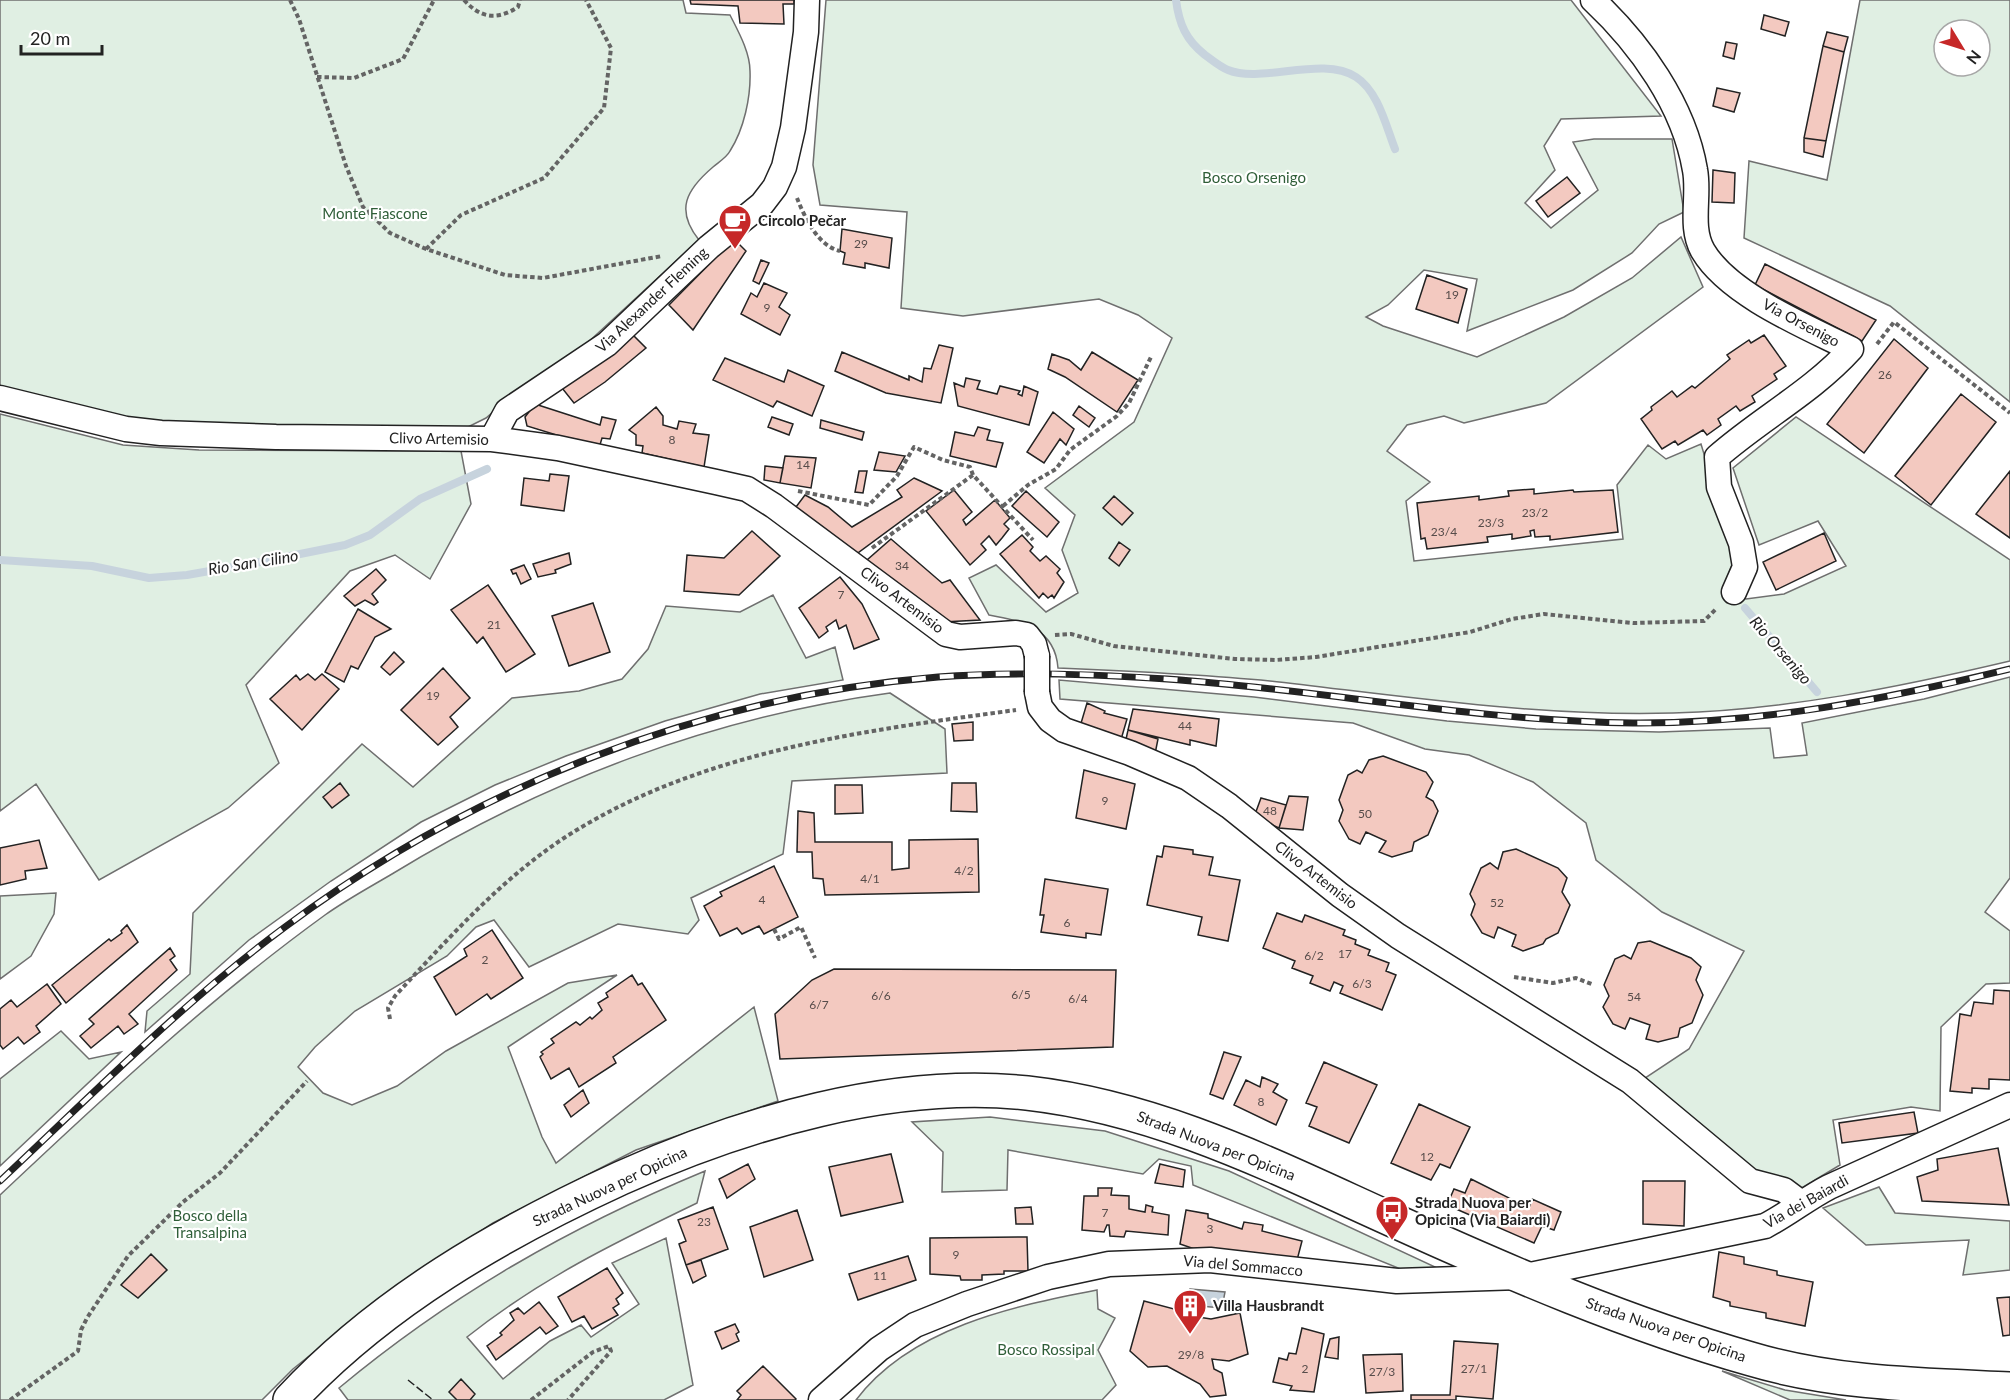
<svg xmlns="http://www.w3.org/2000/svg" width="2010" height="1400" font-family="Lato,sans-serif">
<rect width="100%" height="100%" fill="#fff"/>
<path fill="#e0efe3" stroke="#6f6f6f" stroke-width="1.5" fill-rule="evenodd" d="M0,0H683L686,13L730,15C738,31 750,52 750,71C751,97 744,129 730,151C727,157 719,162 713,167C686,190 675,210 699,240L584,346L509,398L486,418L466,428L201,425L118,419L0,386Z
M826,0H1571L1661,116L1561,119L1544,146L1555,170L1525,203L1551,228L1598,190L1573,142L1594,139H1672L1684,212L1659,224L1632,253L1573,290L1467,331L1477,279L1424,270L1388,305L1366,317L1383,326L1477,357L1564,317L1632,278L1681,237L1703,287L1546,403L1464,423L1444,416L1407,425L1387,451L1430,482L1406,501L1414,561L1623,539L1617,485L1648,445L1666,459L1701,444L1735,557L1723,589L1746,599L1784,594L1846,566L1818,521L1759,545L1733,468L1796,417L2010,560V661C1900,687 1786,710 1673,713C1538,717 1403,696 1270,681C1199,674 1129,671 1058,668C1055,628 1022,621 989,615L969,578L996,565L1046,612L1078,593L1062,550L1075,515L1045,488L1134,422L1172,338L1138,315L1099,299L963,316L901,308L907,212L820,205L813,165Z
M1860,0H2010V402L1890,306L1744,238L1749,161L1827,180ZM1944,30H1980V66H1944Z
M0,414L123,445L199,450L461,451L471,504L430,579L395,555L350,571L246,685L279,763L228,808L99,880L36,784L0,811Z
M773,595L806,658L835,647L843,680L760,694L665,721L566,756L495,785L421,822L331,881L249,940L145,1032L147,1011L190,974L193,913L362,744L413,787L512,698L579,691L622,679L648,649L666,606L740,612Z
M2010,677V878L1985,912L2010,931V983L1986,984L1941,1027L1940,1111L1911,1107L1833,1120L1840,1165L1800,1189L1752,1172L1645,1078L1689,1049L1744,951L1662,912L1596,860L1586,823L1533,782L1469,755L1425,749L1353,723L1060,699L1059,680L1254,697L1447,721L1536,729L1659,732L1770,728L1774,758L1807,755L1802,723L1924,699Z
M890,693L945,729L947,773L792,781L783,854L691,898L699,920L688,934L618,924L529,967L494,920L476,927L447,956L355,1011L315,1047L298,1067L323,1093L352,1105L397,1086L446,1051L568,983L617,975L508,1047L542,1137L556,1163L754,1007L778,1101L636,1150L493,1223L390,1291L293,1369L262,1400H0V1195C104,1097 209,999 325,915C346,900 370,887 392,874C544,781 713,717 890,693Z
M56,893L54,914L31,956L0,979V896Z
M61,1031L89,1059L121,1052L0,1166V1079Z
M990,1117L1105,1131L1229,1171L1450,1274H1413L1193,1185L1191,1166L1159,1159L1143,1174L1008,1150L1007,1190L942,1192L943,1152L912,1122Z
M705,1171L697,1203C614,1243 540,1279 467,1337L503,1379L550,1341L581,1325L591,1337L639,1304L612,1263L666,1238L693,1385L664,1400H348L339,1388C452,1294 570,1227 705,1171Z
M1879,1187L1895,1213L2010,1221V1270L1963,1275L1969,1240L1866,1245L1823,1208Z
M1097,1290L1098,1309L1115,1318L1098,1350L1116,1385L1102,1400H856C910,1328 1013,1306 1097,1290Z
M1722,1371L1785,1390L1846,1400H1790Z"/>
<path fill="#c7d3dd" stroke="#6f6f6f" stroke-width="1.5" d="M1190,1289L1225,1292L1222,1308L1189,1305Z"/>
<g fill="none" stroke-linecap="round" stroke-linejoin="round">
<path stroke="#c7d3dd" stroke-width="8" d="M1176,0C1179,24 1186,40 1205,55C1212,60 1220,67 1228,70C1262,84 1323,55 1356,77C1378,91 1386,126 1395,149
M0,560L92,566L149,578L187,575L260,562L345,545L370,535L420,499L487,469
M1745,608L1817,692"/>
</g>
<path fill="#f3c9c0" stroke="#222" stroke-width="1.5" d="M690,0H794V4H783L784,24L740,23L738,6L691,4Z
M1764,15L1789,22L1785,36L1761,29Z
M1827,32L1848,37L1844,52L1823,46Z
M1726,42L1737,44L1734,59L1723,56Z
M1823,46L1844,52L1826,141L1804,138Z
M1717,88L1740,93L1734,112L1713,106Z
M1804,138L1826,141L1823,157L1804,152Z
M1713,170L1735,173L1734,203L1712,202Z
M1567,177L1580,193L1548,217L1536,201Z
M842,229L892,238L889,268L865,263V268L843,264L845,253L840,251Z
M734,239L746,251L693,330L669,305Z
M761,260L769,263L759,284L753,281Z
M1765,264L1876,320L1862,341L1755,285Z
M1427,275L1467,289L1458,323L1416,309Z
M764,283L787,293L779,307L790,315L780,335L741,314L751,293L757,297Z
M632,334L646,348L605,382L574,403L562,388L594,367Z
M1764,335L1786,366L1774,374L1777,379L1752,396L1755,402L1740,411L1736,406L1718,419L1721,425L1707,435L1703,430L1678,445L1675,441L1662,449L1641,419L1652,410L1651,407L1672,391L1677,397L1692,386L1695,388L1730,359L1727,355L1749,340L1751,343Z
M1894,339L1928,368L1864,453L1827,424Z
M939,345L953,348L941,403L886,393L835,371L842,352L909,380V376L922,382L924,368L931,369Z
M1092,352L1138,380L1117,412L1065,377L1048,369L1052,354L1069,360L1081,370Z
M725,358L784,382L788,370L824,386L812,416L777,401L773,407L713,380Z
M966,378L980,381L977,389L997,394L1000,386L1020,391L1018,394L1022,396L1024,386L1038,392L1029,425L958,406L954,383L964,387Z
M1961,394L1996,422L1931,505L1895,476Z
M535,404L600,425L602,417L616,420L610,439L602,438L599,448L527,426L525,417Z
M1079,406L1095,418L1089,427L1073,415Z
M656,407L663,416V425L677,429L679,421L696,424L693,433L709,435L704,467L642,453L643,446L636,445V435L629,430Z
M1053,412L1074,429L1066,445L1060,439L1044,463L1027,452Z
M772,417L793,424L789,435L768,427Z
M821,420L864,432L862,440L820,428Z
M978,427L990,430L987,440L1003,443L996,467L950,456L955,432L974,436Z
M879,452L905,456L896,472L874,470Z
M785,456L816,458L811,488L780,483Z
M765,466L783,468L780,483L764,480Z
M859,471H867L863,493L855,492Z
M2010,471V538L1976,514Z
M550,474L569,476L564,511L521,505L524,478L549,481Z
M914,478L942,491L855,555L793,511L805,495L828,507L852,527L902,497L897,490Z
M1534,489V494L1573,490L1574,492L1613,490L1618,532L1550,540V536L1535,537L1534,530L1530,531L1531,536L1512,539V534L1487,537L1488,542L1427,549L1425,538L1421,539L1417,503L1479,496V500L1509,496L1508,491Z
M954,490L972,512L963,520L966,525L995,500L1010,518L1004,524L1009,529L1002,538L996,545L989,536L981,544L986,550L970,565L926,511Z
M1026,491L1059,522L1047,537L1012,506Z
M1114,496L1133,513L1122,525L1103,508Z
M752,531L780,556L739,595L684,591L687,555L724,558Z
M1824,533L1836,561L1776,590L1763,562Z
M1022,535L1033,547L1030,551L1040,561L1046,556L1060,569L1057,573L1064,582L1054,598L1052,595L1048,598L1043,593L1039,598L1000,554Z
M891,539L942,583L950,580L980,620L943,622L867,560Z
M1119,542L1130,550L1119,566L1109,558Z
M569,553L571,564L555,570L556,573L538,577L533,564Z
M524,565L531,579L521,584L516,573L513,574L511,570Z
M376,569L386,580L372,594L378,602L374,605L365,600L355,606L344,596Z
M840,577L862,604L879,639L854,649L846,625L839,629L836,620L826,627L828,631L819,638L799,608Z
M488,585L535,654L506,672L483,637L477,643L451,610Z
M593,603L610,652L569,666L552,616Z
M358,609L391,629L375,637L358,669L351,666L344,682L325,672Z
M394,652L404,662L390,675L381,667Z
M443,668L470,698L450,717L458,727L438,745L401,710Z
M308,674L315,680L322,674L339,689L302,730L270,699L296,675L300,680Z
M1087,703L1105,711L1104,713L1127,719L1120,743L1079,730Z
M1133,709L1219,719L1216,746L1190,740V745L1128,730Z
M973,722V740L954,741L952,724Z
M1128,730L1158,739L1155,754L1125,744Z
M1383,756L1426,772L1433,782L1426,797L1433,801L1438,811L1428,835L1414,842L1412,851L1392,857L1379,852L1386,841L1366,832L1360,844L1349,839L1339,821L1343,810L1339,800L1348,775L1357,770L1362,773L1369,760Z
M1084,770L1135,784L1126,829L1076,818Z
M340,783L349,795L332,808L323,797Z
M952,783H976L977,812L951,811Z
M835,785H862L863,813L835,814Z
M1289,796L1308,797L1303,830L1279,828Z
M1261,798L1286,805L1279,828L1254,817Z
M798,811L814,813L815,842H892V870L909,868V840L978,839L979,892L825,895L823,879L813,878L812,852H797Z
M39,840L47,868L25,871L26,879L0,885V848Z
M1164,846L1193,850V854L1213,857L1209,875L1240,880L1228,941L1198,935L1202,917L1147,905L1157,856L1162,857Z
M1516,849L1558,868L1567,878L1562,892L1570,905L1558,933L1546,939L1543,944L1523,951L1512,946L1516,935L1498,927L1494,938L1482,933L1471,915L1475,904L1470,894L1481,868L1490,863L1498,869L1503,852Z
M774,866L798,917L764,934L759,926L742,934L737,928L720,936L704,906L722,896L720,892Z
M1045,879L1108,889L1101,935L1086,933V938L1041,932L1044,915H1040Z
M1277,913L1302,922L1305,915L1345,930L1343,935L1356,940L1355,944L1370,950L1368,955L1389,963L1386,971L1396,975L1382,1010L1340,993L1343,986L1334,982L1330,991L1310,983L1313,976L1292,968L1295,961L1263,948Z
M127,925L138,942L66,1003L52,985L109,939L111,941L122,933L121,931Z
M492,930L523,978L491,999L487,994L456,1015L434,977L467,956L464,949Z
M1650,941L1691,958L1701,967L1696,980L1703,995L1692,1023L1680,1028L1678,1037L1658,1042L1646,1039L1650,1025L1630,1018L1625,1029L1613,1024L1603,1007L1609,996L1604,985L1615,959L1624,955L1631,959L1638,943Z
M170,948L175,956L170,960L177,970L129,1014L138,1024L124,1034L118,1026L91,1048L80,1036L94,1024L89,1019Z
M834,969L1116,970L1113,1047L780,1059L775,1014L812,980Z
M632,975L638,985L642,983L666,1020L613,1057L616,1063L579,1087L569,1068L551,1079L540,1057L543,1054L541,1052L554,1043L551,1039L576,1022L580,1025L590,1017L592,1019L602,1010L598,1003L608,997L606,993Z
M47,984L61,1004L36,1026L40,1032L24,1044L18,1037L3,1049L0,1045V1009L11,1000L17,1007Z
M1994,990L2010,991V1080L1989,1079V1089L1972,1088V1093L1950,1091L1960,1014L1971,1016L1974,1002L1993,1004Z
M1224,1052L1241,1057L1223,1099L1210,1094Z
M1324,1062L1377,1085L1349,1143L1309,1126L1317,1107L1306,1103Z
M1262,1077L1278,1084L1273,1092L1287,1100L1276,1125L1234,1105L1246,1080L1260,1087Z
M583,1090L589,1103L571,1117L564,1105Z
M1419,1104L1470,1127L1450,1168L1440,1164L1431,1180L1391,1163Z
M1914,1112L1918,1133L1842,1143L1839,1123Z
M1998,1148L2009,1205L1922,1201L1917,1177L1938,1170L1937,1159Z
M891,1154L903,1202L841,1216L829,1167Z
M748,1164L755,1179L727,1198L719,1179Z
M1160,1164L1185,1170L1183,1187L1155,1183Z
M1471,1179L1529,1208L1532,1199L1561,1212L1554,1230L1542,1226L1534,1243L1447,1205L1454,1189L1465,1193Z
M1643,1181H1685L1684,1226L1643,1224Z
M1098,1188H1112L1111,1195L1129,1196V1209L1145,1212L1146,1205L1153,1207L1152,1212L1169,1215L1168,1235L1126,1231L1124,1237L1110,1236L1109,1225H1107L1104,1232L1082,1230L1084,1196H1098Z
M713,1207L728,1249L686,1265L679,1244L686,1241L678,1220Z
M1031,1207L1033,1224H1016L1015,1208Z
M797,1210L813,1260L764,1277L750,1227Z
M1186,1210L1208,1214V1218L1242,1229L1244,1222L1263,1225L1262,1231L1302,1241L1296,1264L1209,1254L1180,1244Z
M1027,1237L1028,1271H1004V1274L982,1275V1280H961L960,1276L930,1274V1238Z
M1719,1252L1744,1257V1264L1777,1271V1275L1813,1282L1805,1326L1766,1318V1313L1730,1306V1302L1713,1297Z
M151,1254L167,1270L138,1298L121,1285Z
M908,1256L916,1280L858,1300L849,1274Z
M701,1260L706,1276L693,1283L686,1265Z
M607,1268L623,1293L616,1299L619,1304L613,1308L618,1315L592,1329L584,1316L572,1322L558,1297Z
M2010,1297V1335L2003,1336L1997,1298Z
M1144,1301L1178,1310L1179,1314L1211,1319L1240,1313L1248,1354L1229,1361L1212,1359L1214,1369L1222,1373L1226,1395L1210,1397L1200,1384L1167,1366L1148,1367L1130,1351Z
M539,1302L558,1326L546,1334L540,1327L496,1360L487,1346L502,1335L500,1333L514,1320L510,1313L518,1308L524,1314Z
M735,1324L739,1332L736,1334L739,1341L722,1349L715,1332Z
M1302,1328L1324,1334L1314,1392L1290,1390L1292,1386L1273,1382L1279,1358L1287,1360L1289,1353L1296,1354Z
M1339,1337L1338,1359L1325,1357L1330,1339Z
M1454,1341L1498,1344L1493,1399L1456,1396V1400H1411V1395H1450Z
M1402,1354L1403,1391L1366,1393L1363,1355Z
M763,1366L796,1399L795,1400H737L741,1395L737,1391Z
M461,1379L475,1394L470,1400H457L449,1392Z"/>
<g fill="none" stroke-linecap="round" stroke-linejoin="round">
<g stroke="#222" stroke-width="27">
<path id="minor" d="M1593,0C1640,44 1684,105 1695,170C1700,196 1689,227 1703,251C1729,295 1807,327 1851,349C1812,392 1760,419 1717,457L1719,487L1741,543L1745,567L1734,592
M0,398L126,429L161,433L276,437L492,439L558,448L716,482L747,489L774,506L946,634L960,637L1016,633L1027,635L1034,644L1037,656
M492,439L507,411L607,344L709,247L762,204L775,187L784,167L793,128L806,32L807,0
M1037,692L1040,707L1050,720L1064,730L1130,753L1188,778L1229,806L1340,895L1398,936L1630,1081L1750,1181L1784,1190L1800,1202
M821,1400L879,1349L915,1325L967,1304L1048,1277L1109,1264L1210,1260L1397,1281L1520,1277L1765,1226C1788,1214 1806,1199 1829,1187L2010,1105"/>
</g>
<g stroke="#222" stroke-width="36">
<path id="primary" d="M290,1400C381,1302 501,1233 621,1178C743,1123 892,1079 1027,1093C1160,1108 1275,1167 1395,1221C1512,1274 1628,1324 1751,1359C1835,1384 1924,1385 2010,1389"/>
</g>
<path stroke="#646464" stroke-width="4" stroke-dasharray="4.5 3" stroke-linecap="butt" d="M290,0L299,19L346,166L363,207L390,233L426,249L505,275L543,278L662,256
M464,0C481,19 498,20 518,7L520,0
M317,77L354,78L403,59L434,0
M797,198C805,218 818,246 840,251
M426,249L461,215L544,178L604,108L611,48L586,0
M1877,344L1894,322L2010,413
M798,491L869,505L897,476L914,447L943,460L970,467L973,475L1033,540
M1003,506L1028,485L1056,469L1070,450L1117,416L1129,403L1151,357
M872,548L973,475
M1055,635L1071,634L1114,646L1235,659L1276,660L1316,657L1470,632L1512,619L1544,614L1633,623L1704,621L1716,609
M774,929L779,939L801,927L815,958
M1514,977L1553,983L1576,978L1594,985
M390,1019L388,1008L395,996C447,940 500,880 564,838C698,751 862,731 1016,710
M10,1400L78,1351L81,1330L87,1318L128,1256L183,1202L220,1173L307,1081
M531,1400L593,1352L609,1346L611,1351L568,1400"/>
<use href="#minor" stroke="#fff" stroke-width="24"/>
<use href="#primary" stroke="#fff" stroke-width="33"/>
<g stroke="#222" stroke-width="7">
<path id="rail" d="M0,1181C93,1094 182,1003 285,927C473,787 703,696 938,677C1014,671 1091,674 1167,679C1323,690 1476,721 1633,723C1761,724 1887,699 2010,669"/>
</g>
<use href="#rail" stroke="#fff" stroke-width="4.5" stroke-dasharray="14" stroke-linecap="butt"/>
<g stroke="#222" stroke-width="27" stroke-linecap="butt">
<path id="minor-bridge" d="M1037,656V692"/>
</g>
<use href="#minor-bridge" stroke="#fff" stroke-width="24"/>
<path stroke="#222" stroke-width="1.5" stroke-dasharray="8 3" stroke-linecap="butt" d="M408,1380L433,1400"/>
</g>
<defs>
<g id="cafe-pin" transform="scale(1.725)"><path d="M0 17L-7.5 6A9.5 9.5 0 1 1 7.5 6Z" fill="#c62828" stroke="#fff"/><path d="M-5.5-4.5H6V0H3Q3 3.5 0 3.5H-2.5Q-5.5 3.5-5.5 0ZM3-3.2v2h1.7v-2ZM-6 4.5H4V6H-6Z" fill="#fff"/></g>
<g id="bus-pin" transform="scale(1.725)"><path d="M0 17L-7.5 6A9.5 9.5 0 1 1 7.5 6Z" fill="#c62828" stroke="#fff"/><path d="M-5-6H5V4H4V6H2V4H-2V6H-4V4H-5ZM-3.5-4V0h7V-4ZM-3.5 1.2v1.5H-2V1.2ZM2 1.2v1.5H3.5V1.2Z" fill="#fff"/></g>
<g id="building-pin" transform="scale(1.725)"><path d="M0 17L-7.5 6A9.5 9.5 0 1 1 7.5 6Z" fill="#c62828" stroke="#fff"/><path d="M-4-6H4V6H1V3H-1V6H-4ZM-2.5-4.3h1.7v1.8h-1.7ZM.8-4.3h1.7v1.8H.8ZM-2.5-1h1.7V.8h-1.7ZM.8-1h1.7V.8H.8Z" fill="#fff"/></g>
</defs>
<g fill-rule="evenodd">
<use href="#cafe-pin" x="735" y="221"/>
<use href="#bus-pin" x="1392" y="1212"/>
<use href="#building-pin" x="1190" y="1306"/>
</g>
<g text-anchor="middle" stroke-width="4.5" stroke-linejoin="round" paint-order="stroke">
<g font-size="12" fill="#564c4a">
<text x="861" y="248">29</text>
<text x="1452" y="299">19</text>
<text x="767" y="312">9</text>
<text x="1885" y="379">26</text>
<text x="672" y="444">8</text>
<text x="803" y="469">14</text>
<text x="1535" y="517">23/2</text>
<text x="1491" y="527">23/3</text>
<text x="1444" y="536">23/4</text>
<text x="902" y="570">34</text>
<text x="841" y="599">7</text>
<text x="494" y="629">21</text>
<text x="433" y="700">19</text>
<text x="1185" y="730">44</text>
<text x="1105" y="805">9</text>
<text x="1270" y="815">48</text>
<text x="1365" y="818">50</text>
<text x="964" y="875">4/2</text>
<text x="870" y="883">4/1</text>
<text x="762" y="904">4</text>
<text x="1497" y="907">52</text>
<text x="1067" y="927">6</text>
<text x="1345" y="958">17</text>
<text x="1314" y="960">6/2</text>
<text x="485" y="964">2</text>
<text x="1362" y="988">6/3</text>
<text x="1021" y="999">6/5</text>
<text x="881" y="1000">6/6</text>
<text x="1634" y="1001">54</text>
<text x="1078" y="1003">6/4</text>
<text x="819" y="1009">6/7</text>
<text x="1261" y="1106">8</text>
<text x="1427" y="1161">12</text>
<text x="1105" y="1217">7</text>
<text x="704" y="1226">23</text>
<text x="1210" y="1233">3</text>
<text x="956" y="1259">9</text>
<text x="880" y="1280">11</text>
<text x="1191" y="1359">29/8</text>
<text x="1305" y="1373">2</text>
<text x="1474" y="1373">27/1</text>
<text x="1382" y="1376">27/3</text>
</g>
<g font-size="15" fill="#2f5e38" stroke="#fff">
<text x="1254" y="183">Bosco Orsenigo</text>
<text x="375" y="219">Monte Fiascone</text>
<text x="210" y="1221">Bosco della<tspan x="210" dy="17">Transalpina</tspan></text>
<text x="1046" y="1355">Bosco Rossipal</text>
</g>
<g font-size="15" font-weight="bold" fill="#222" stroke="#fff" text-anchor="start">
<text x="758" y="226">Circolo Pečar</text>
<text x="1415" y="1208">Strada Nuova per<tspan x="1415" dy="17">Opicina (Via Baiardi)</tspan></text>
<text x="1213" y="1311">Villa Hausbrandt</text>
</g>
<g font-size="15" fill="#222" stroke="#fff">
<text transform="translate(652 300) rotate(-43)" y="5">Via Alexander Fleming</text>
<text transform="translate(1801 323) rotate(28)" y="5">Via Orsenigo</text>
<text transform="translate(439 439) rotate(1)" y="5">Clivo Artemisio</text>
<text transform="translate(902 600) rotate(37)" y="5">Clivo Artemisio</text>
<text transform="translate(1316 875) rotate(38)" y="5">Clivo Artemisio</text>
<text transform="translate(1216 1146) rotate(21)" y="5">Strada Nuova per Opicina</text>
<text transform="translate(610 1187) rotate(-25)" y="5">Strada Nuova per Opicina</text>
<text transform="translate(1806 1202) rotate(-29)" y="5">Via dei Baiardi</text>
<text transform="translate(1243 1266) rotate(5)" y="5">Via del Sommacco</text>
<text transform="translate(1666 1330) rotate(19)" y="5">Strada Nuova per Opicina</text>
</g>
<g font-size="16" font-style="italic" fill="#222" stroke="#fff">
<text transform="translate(253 562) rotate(-9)" y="6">Rio San Cilino</text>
<text transform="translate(1781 650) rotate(49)" y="6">Rio Orsenigo</text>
</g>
</g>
<g transform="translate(1962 48) rotate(128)"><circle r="28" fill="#ffffff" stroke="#a7a7a7" stroke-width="1.5"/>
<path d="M0-4.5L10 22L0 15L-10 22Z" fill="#c62828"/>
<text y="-9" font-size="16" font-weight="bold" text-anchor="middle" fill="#222222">N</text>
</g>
<path d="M21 45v9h81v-9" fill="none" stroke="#222222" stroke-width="3"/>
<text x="30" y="45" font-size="18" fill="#222222" stroke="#ffffff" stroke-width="4.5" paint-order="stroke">20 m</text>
</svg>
